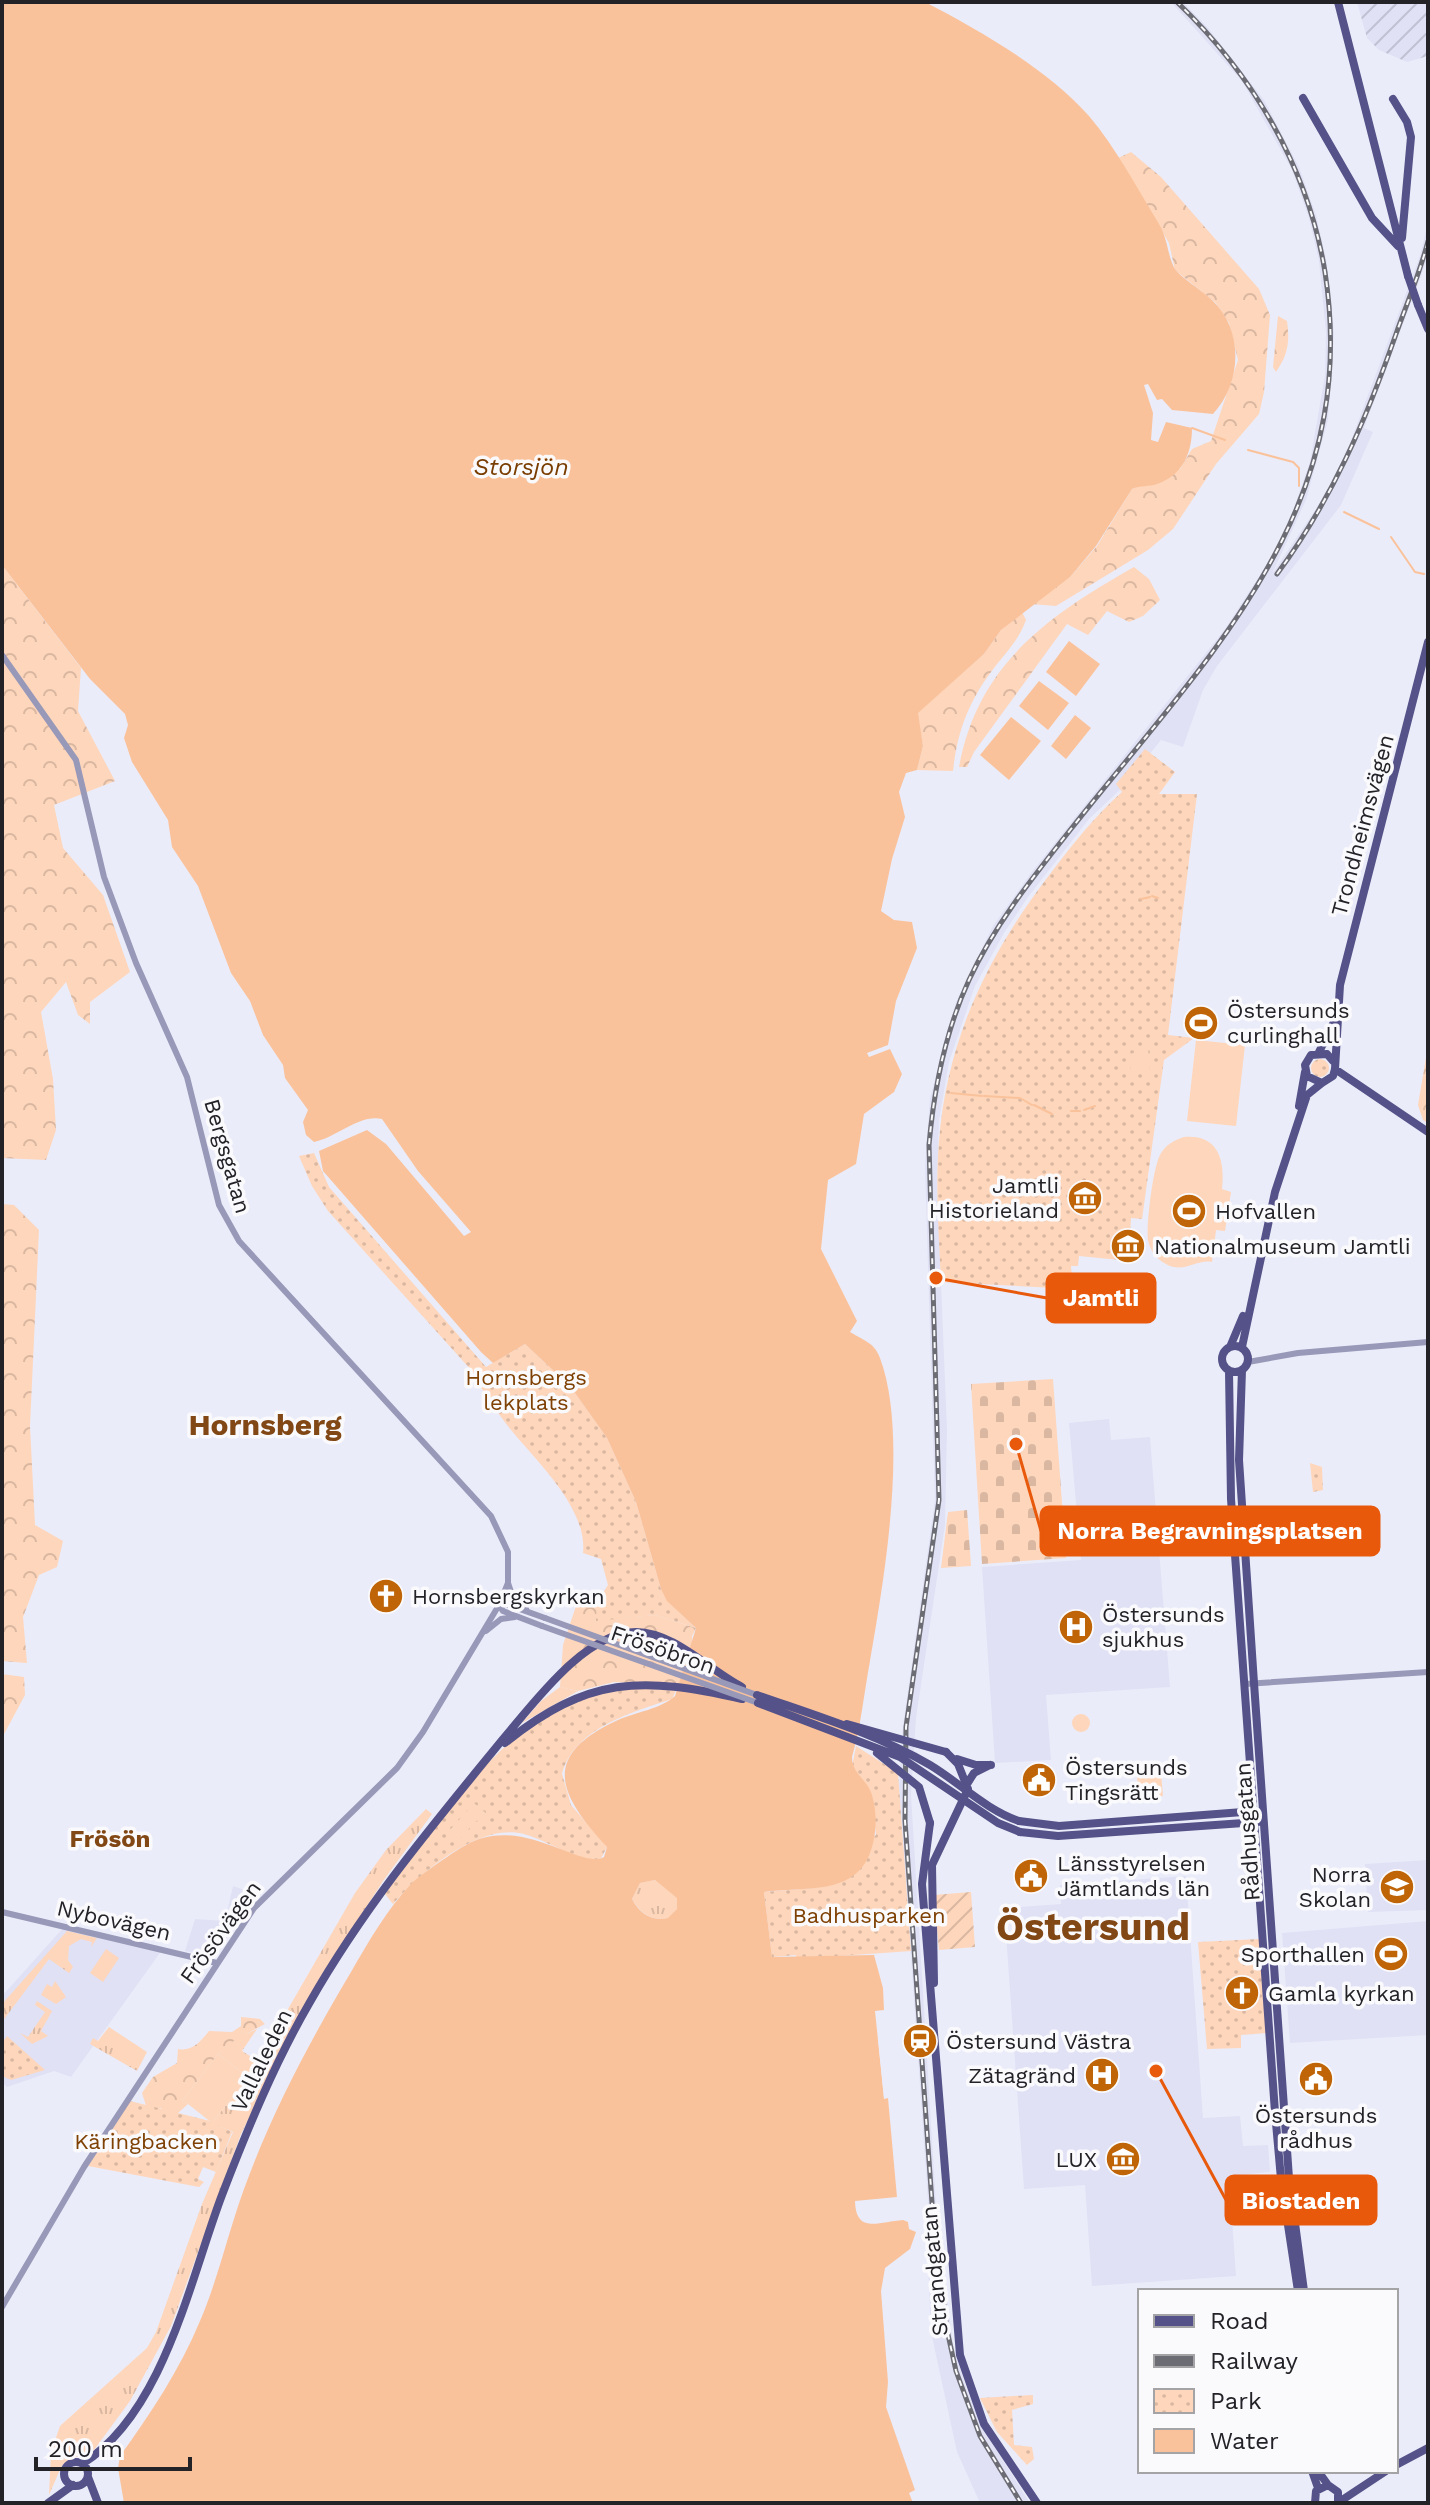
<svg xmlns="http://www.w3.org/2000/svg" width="1430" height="2505" font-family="'Work Sans',sans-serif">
<defs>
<pattern id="industrial-furrows" width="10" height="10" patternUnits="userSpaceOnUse" patternTransform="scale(2)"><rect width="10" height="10" fill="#e0e1f5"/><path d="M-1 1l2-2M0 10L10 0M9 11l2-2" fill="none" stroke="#c0c1d2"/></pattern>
<pattern id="grass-tufts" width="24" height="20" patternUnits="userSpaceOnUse" patternTransform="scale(2)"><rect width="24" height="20" fill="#fed6bb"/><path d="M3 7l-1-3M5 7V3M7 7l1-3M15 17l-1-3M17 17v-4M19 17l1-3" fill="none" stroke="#d9b7a1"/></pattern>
<pattern id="forest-crowns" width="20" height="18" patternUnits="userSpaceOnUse" patternTransform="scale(2)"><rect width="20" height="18" fill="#fed6bb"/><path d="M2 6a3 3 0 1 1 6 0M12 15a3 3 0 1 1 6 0" fill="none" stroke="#d9b7a1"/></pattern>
<pattern id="cemetery-stones" width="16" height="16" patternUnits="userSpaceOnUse" patternTransform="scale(2)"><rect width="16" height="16" fill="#fed6bb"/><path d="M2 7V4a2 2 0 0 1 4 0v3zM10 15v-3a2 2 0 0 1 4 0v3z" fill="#d9b7a1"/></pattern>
<pattern id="park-dots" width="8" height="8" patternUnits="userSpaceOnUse" patternTransform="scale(2)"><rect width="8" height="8" fill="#fed6bb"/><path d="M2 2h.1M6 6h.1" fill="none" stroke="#d9b7a1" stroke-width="1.8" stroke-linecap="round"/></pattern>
<pattern id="garden-furrows" width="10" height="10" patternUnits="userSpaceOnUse" patternTransform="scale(2)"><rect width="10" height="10" fill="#fed6bb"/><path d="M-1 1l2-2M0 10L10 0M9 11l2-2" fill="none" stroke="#d9b7a1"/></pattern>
</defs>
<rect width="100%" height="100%" fill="#ebecf9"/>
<path fill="#e0e1f5" d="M1171,2H1183L1208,28L1264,100L1299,167L1316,215L1326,259L1334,333L1328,420L1306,500L1272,574L1326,494L1349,446L1420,256L1428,223V257L1364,428L1373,432L1341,505L1217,666L1203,690L1183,747L1161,740L1123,787L1089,819L1028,897L1004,933L975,986L949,1062L939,1121L937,1184L947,1430L945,1525L916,1718L911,1795L936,2206L953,2344L966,2388L985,2432L1030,2503H980L957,2452L931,2332L927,2244L931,2243L899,1786L903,1726L935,1500L925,1166L930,1098L956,1002L993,926L1031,873L1225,629L1271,558L1291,517L1310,462L1325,375L1326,333L1319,261L1309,218L1292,170L1242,81Z
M1109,1419L1111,1440L1150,1437L1170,1687L1046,1695L1051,1760L995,1763L982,1567L1081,1560L1069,1423Z
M1428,1860V1910L1368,1912L1365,1864Z
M1186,1876L1203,2118L1240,2116L1243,2146L1268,2145L1270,2172L1229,2176L1236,2276L1092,2286L1085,2185L1024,2189L1006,1934L1021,1933L1019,1907L1061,1904L1060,1885Z
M233,1886L248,1891L256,1898L213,1957L185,1951L195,1919L225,1921Z
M1428,1921V2035L1290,2043L1282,1933Z
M64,1927L162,1950L71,2077L54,2071L7,2087L2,2082V1996Z"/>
<path fill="url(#industrial-furrows)" d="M1357,2H1428V56L1407,62L1379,50L1367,38Z"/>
<path fill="url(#grass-tufts)" d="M560,1687L578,1691L522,1723L541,1701Z
M1072 1723a9 9 0 1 1 18 0a9 9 0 1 1-18 0Z
M1161,1773L1163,1796L1138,1795L1137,1774Z
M426,1809L432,1814L383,1881L307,2000L241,2134L171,2326L130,2401L94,2450C54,2467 68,2455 49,2495L51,2452L60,2426L147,2348L156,2332L202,2204L233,2132L212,2123L248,2077L218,2054L236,2038L257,2029L242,2051L258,2061L355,1893L386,1850Z
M655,1880L677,1897V1909L669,1918C652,1922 640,1913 632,1899L640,1883Z
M67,1931L97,1938L91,1947L92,1942L81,1939L69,1946L68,1960L73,1967L69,1973L49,1959L2,2022V2004Z
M55,1981L66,1997L56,2004L41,1995L47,1984L52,1987Z
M37,2001L52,2011L41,2031L48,2036L32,2044L20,2033L28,2037L45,2012L35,2005Z
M109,2027L147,2052L137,2071L90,2044L93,2038L98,2041Z"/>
<path fill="url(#forest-crowns)" d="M1131,152L1161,177L1259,289L1270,315L1264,392L1259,414L1216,464L1173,529L1148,550L1056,606L1031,604L1070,577L1097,546L1132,489L1180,469L1192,449L1211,441L1238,360L1229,323L1216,303L1175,270L1169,243L1118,158Z
M1278,316L1287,321C1290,341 1288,355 1276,372L1273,367Z
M2,565L81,668L78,711L115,781L54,805L63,848L103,895L130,972L90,1002V1024L78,1015L66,982L41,1012L53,1079L56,1130L46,1160L2,1158Z
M1134,567L1149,579L1160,600L1143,616L1129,622L1107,611L1088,635L1067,624L974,752L967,767H959C978,664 1048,616 1134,567Z
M1022,612L1026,620C1018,642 1004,654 991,672C968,703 957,733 953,771L917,770L923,746L917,713L984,654L1001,630Z
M1428,1046V1123L1423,1120L1418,1105Z
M2,1204L14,1205L39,1230L30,1426L35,1525L63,1541L57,1567L39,1575L23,1617L27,1663L2,1661Z
M597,1602V1620L655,1615L696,1628L692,1636L695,1686L614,1682L578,1691L560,1687L563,1645L577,1603Z
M2,1674L24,1677L25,1695L3,1736Z
M241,2017L260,2019L265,2024L236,2039L218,2054L183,2100L188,2104L178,2113L167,2115L161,2108L147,2109L142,2093L153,2077L177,2063L178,2049C192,2052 201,2041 209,2031L232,2032L241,2026Z"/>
<path fill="url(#cemetery-stones)" d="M1053,1379L1066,1558L982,1564L971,1384Z
M967,1510L971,1566L941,1568L948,1512Z"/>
<path fill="url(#park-dots)" d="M1145,749L1175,772L1159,794H1197L1168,1035L1194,1038L1164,1060L1142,1219L1131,1218L1130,1235L1122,1236L1120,1260L1079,1256L1078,1266H1071L1073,1289L941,1282C939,1236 935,1188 939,1141C947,1039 988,955 1050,874C1072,845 1094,817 1122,792L1116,784Z
M1311 1068a9 9 0 1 1 18 0a9 9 0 1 1-18 0Z
M314,1153L329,1187L486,1367L525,1344L570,1386L607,1438L636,1502L661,1589L677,1610L696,1628L655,1615L596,1621L597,1602L608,1585L601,1559L583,1553C588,1507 533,1458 507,1425C497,1412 488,1397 478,1383L481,1381L328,1211L312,1186L299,1156Z
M1310,1463L1322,1467L1323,1490L1313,1492Z
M626,1688L676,1690L672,1699C633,1712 574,1728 562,1774L571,1805L607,1847L600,1860C574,1860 549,1841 524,1834C479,1822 420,1873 393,1904L385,1894C434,1826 498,1730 578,1699C592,1694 610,1692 626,1688Z
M856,1746L898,1773L911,1951L796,1959V1955L772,1957L764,1892L814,1888L876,1835L872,1796L852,1767Z
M1260,1939L1267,2033L1241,2035V2048L1207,2049L1198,1942Z
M7,2036L45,2070L11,2080L2,2076V2043Z
M130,2101L210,2121L232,2132L216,2172L203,2167L198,2179L204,2182L199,2187L88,2166Z
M1033,2395V2404L1012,2410L1014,2445L1032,2447L1034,2459L1027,2465L997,2432L980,2398Z"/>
<path fill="url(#garden-furrows)" d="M971,1892L975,1947L939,1950L934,1895Z"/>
<path fill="#fed6bb" d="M1196,1040L1245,1045L1236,1126L1187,1121Z
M1148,1047L1150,1070L1130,1071L1132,1053L1139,1054Z
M1184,1137C1219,1134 1225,1161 1222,1189L1231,1192L1225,1231L1216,1230L1212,1262C1196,1259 1184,1274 1166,1264C1156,1259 1150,1250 1148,1240C1146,1225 1153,1168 1160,1155C1165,1145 1174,1140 1184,1137Z
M474,1803L488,1815L475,1822L459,1840L449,1831Z
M106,1949L119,1958L103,1982L90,1973Z
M218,2054L248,2077L212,2123L183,2100Z"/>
<path fill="#fac29b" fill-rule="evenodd" d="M2,2H925C981,31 1047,69 1089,116C1116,148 1137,188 1159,224C1168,239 1168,258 1175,269C1179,276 1204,292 1212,300C1244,330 1242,383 1213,414L1172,410L1162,399L1157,400L1148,384L1144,385L1153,413L1151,440L1158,442L1166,422L1192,428C1192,453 1183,475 1157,484C1148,487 1141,485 1132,489L1096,546L1070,577L1001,630L984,654L918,713L923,746L917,770L906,773L899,792L905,817L892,859L881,911L894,920L912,922L917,948L896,1001L888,1045L867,1053L869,1057L890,1049L902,1074L894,1092L864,1114L856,1164L828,1180L821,1249L857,1321L850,1332C864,1341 874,1342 880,1358C909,1436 884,1580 870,1661C864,1693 861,1726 852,1757C852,1774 867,1779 872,1795C877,1812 877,1833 871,1850C856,1897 804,1886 764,1892L772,1957L874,1955L883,1988L884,2010L875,2011L884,2098H888L897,2197L855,2201C856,2234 878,2222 903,2220L908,2222L909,2229L916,2232L910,2249L885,2268L881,2291L888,2382L886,2407L915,2490L909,2493L913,2503H124L118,2468L120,2456C151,2413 179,2371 200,2321C218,2279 228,2233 244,2189C271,2114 310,2041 351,1972C369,1941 387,1909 412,1883C419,1876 456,1850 466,1845C521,1813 582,1871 604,1857L607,1847C559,1795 539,1756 618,1720C636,1712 661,1709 675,1696L696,1628L667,1601L661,1589L636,1502L607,1438L570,1386L525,1344L493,1363L481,1352L323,1171L319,1151L367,1130L386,1144L464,1236L471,1232L418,1171L382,1119C359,1114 336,1138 314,1142L306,1135L303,1122L308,1110L285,1078L283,1065L263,1035L250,1001L231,973L198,886L172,847L168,820L132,762L124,738L128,725L125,714L90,679L2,565ZM655,1880L677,1898V1909L668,1918C652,1922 639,1913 632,1899L640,1883Z
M1069,641L1100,664L1076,696L1046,672Z
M1039,681L1069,703L1048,730L1019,706Z
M1075,715L1091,728L1066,759L1051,746Z
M1011,717L1041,741L1009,780L980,755Z"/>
<path fill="#ebecf9" d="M882,2037L888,2098L884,2099L878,2038Z"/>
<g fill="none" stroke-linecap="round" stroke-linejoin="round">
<path stroke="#fac29b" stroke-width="2" d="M1192,428L1225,440
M1248,450L1293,462L1299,468V486
M1344,512L1379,529
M1391,537L1415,572L1424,574
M1152,896L1158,898
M1141,899L1150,897
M951,1093L982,1096
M984,1096L1020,1098L1032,1105
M1034,1105L1052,1114
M1084,1110L1095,1106
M1071,1111H1080"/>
<path stroke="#9898b8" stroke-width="6" d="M2,655L76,760L104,877L136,963L187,1077L219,1205L239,1241L491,1516L508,1552V1583L499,1605L423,1732L397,1768L254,1908L84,2167L2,2307
M1248,1362L1298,1353L1428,1342
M508,1583L513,1598L526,1609
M499,1605L506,1604L545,1618
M499,1605L503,1611L542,1626
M486,1631L501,1619L515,1617
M1245,1684L1428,1672
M2,1912L217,1963"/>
<path stroke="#545288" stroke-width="8" d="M1338,2L1408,276
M1303,98L1372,218L1398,246
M1393,99L1407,122L1411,137L1402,238
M1418,305L1428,329
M1319,1052L1334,1022
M1333,1061L1327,1054L1311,1055L1305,1065L1307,1076L1322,1083L1333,1076L1335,1069L1340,985L1428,642
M1335,1069L1428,1132
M1299,1106L1305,1072
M1222 1359a13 13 0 1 1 26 0a13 13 0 1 1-26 0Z
M1230,1347L1243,1316
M1242,1347L1275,1192L1307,1095L1322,1083
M1242,1370L1239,1460L1254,1683L1289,2178L1304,2291
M1229,1371L1231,1499L1275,2112L1281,2179L1298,2291
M505,1743C588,1676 641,1676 742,1699
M957,1759L976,1765H991
M967,1784L974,1773L990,1765
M1019,1821L1059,1826L1256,1811
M930,1823L922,1884L960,2355L984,2424L1037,2503
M1020,1832L1058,1836L1258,1822
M934,1983L932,1865L968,1789L958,1764L946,1752
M64 2474a12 12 0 1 1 24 0a12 12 0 1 1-24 0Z
M82,2464C164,2413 190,2279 222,2195C247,2130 275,2062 310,2002C366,1904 432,1826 503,1739C534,1703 585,1632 636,1632C674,1632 709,1670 742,1687
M1396,2465L1428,2448
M1312,2471L1318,2488
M1318,2471L1328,2485
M88,2477L98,2503
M1339,2502L1386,2471
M48,2503L73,2485
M1315,2503L1316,2491L1328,2485L1338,2492V2503"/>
<g stroke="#6b6c74" stroke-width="5">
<path id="rail" d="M1277,574C1332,500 1366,420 1396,334C1407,303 1420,273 1428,241
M1021,2503L980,2436L956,2371L947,2330L933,2217L905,1821L906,1727L939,1500L929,1145C934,1088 945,1032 969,980C995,924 1033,877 1071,829C1207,657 1362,512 1325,272C1308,167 1253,75 1177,2"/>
</g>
<use href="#rail" stroke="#fafafd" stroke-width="2" stroke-dasharray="6" stroke-linecap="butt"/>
<path stroke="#9898b8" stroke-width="6" d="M545,1618L757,1695
M542,1626L758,1703"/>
<path stroke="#545288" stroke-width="8" d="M1408,276L1418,305
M757,1695C814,1715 877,1734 930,1765C960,1783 986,1810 1019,1821
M758,1703L900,1757L998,1823L1020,1832
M847,1724L946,1752
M877,1753L919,1787L930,1823"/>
</g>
<defs>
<g id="stadium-disc" transform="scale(1.8)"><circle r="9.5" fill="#bf6508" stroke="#fafafd"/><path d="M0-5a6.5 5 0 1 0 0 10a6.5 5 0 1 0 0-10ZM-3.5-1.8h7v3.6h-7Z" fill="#fff"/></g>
<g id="museum-disc" transform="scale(1.8)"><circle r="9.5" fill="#bf6508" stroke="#fafafd"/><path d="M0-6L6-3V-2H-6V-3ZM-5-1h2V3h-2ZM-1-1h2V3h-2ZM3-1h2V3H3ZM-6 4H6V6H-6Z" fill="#fff"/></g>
<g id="church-disc" transform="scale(1.8)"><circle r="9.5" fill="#bf6508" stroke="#fafafd"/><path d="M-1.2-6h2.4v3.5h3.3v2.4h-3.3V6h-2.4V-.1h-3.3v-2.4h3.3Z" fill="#fff"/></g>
<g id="hospital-disc" transform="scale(1.8)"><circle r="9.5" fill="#bf6508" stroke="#fafafd"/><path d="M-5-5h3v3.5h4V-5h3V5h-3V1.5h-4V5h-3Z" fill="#fff"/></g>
<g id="civic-disc" transform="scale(1.8)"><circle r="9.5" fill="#bf6508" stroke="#fafafd"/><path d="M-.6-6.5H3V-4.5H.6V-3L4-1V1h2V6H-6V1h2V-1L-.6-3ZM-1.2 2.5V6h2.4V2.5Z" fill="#fff"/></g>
<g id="school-disc" transform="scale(1.8)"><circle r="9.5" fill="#bf6508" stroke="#fafafd"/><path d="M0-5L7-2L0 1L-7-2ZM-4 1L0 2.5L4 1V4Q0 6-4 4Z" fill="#fff"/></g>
<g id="station-disc" transform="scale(1.8)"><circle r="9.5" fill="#bf6508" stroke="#fafafd"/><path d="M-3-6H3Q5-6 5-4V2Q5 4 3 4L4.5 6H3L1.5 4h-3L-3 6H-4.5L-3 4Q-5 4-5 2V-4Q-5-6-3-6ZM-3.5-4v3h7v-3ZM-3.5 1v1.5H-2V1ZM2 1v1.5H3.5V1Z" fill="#fff"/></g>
</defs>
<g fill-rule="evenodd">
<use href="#stadium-disc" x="1201" y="1023"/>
<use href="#museum-disc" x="1085" y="1198"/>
<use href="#stadium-disc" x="1189" y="1211"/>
<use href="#museum-disc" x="1128" y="1246"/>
<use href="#church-disc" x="386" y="1596"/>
<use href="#hospital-disc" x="1076" y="1627"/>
<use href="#civic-disc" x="1039" y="1780"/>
<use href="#civic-disc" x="1031" y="1876"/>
<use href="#school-disc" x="1397" y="1887"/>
<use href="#stadium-disc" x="1391" y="1954"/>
<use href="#church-disc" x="1242" y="1993"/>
<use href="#station-disc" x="920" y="2041"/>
<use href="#hospital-disc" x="1102" y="2075"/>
<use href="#civic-disc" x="1316" y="2079"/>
<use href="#museum-disc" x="1123" y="2159"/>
</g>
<g text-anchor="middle" stroke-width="7" stroke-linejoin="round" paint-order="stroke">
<g font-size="22" fill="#222227" stroke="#fafafd">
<text transform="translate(1362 825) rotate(-75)" y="8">Trondheimsvägen</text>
<text transform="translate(228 1156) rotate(74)" y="8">Bergsgatan</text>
<text transform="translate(663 1649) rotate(19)" y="8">Frösöbron</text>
<text transform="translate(1247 1832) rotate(-94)" y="8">Rådhusgatan</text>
<text transform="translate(114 1920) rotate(13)" y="8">Nybovägen</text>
<text transform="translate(220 1932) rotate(-54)" y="8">Frösövägen</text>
<text transform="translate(261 2060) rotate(-64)" y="8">Vallaleden</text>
<text transform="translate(934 2271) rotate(-95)" y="8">Strandgatan</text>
</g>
<g font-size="22" fill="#222227" stroke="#fafafd" text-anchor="start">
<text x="1227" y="1018">Östersunds<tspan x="1227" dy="25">curlinghall</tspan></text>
<text x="1059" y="1193" text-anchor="end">Jamtli<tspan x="1059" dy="25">Historieland</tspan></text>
<text x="1215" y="1219">Hofvallen</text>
<text x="1154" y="1254">Nationalmuseum Jamtli</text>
<text x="412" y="1604">Hornsbergskyrkan</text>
<text x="1102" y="1622">Östersunds<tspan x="1102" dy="25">sjukhus</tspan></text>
<text x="1065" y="1775">Östersunds<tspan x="1065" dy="25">Tingsrätt</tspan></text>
<text x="1057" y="1871">Länsstyrelsen<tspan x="1057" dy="25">Jämtlands län</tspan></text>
<text x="1371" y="1882" text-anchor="end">Norra<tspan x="1371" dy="25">Skolan</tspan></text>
<text x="1365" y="1962" text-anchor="end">Sporthallen</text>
<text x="1268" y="2001">Gamla kyrkan</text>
<text x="946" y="2049">Östersund Västra</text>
<text x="1076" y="2083" text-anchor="end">Zätagränd</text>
<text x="1316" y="2123" text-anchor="middle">Östersunds<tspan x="1316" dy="25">rådhus</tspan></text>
<text x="1097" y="2167" text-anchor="end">LUX</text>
</g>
<g font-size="22" fill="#7e4003" stroke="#fafafd">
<text x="526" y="1385">Hornsbergs<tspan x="526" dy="25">lekplats</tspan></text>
<text x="869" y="1923">Badhusparken</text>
<text x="146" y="2149">Käringbacken</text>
</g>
<g font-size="24" font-style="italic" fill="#7a3d00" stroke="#fafafd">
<text x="521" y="475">Storsjön</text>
</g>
<g font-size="24" font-weight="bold" fill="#814715" stroke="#fafafd">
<text x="110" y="1847">Frösön</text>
</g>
<g font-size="30" font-weight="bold" fill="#814715" stroke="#fafafd">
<text x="265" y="1435">Hornsberg</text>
</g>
<g font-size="38" font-weight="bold" fill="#814715" stroke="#fafafd">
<text x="1093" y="1940">Östersund</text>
</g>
</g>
<path fill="none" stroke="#e8590c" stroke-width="3" d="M936 1278L1047 1298M1016 1444L1041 1531M1156 2071L1226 2200"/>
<g fill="#e8590c" stroke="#fafafd" stroke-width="3">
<circle cx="936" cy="1278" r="8"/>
<circle cx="1016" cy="1444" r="8"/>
<circle cx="1156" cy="2071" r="8"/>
</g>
<g fill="#e8590c" stroke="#e8590c" stroke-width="3">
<rect x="1047" y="1274" width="108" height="48" rx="8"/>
<rect x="1041" y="1507" width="338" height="48" rx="8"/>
<rect x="1226" y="2176" width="150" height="48" rx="8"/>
</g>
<g font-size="24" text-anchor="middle" font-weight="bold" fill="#fff">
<text x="1101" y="1306">Jamtli</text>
<text x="1210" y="1539">Norra Begravningsplatsen</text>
<text x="1301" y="2209">Biostaden</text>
</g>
<rect width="1430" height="2505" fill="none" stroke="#222227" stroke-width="8"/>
<rect x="1138" y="2289" width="260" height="184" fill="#fafafd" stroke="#a4a4a7" stroke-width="2"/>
<rect x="1154" y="2315" width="40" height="12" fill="#545288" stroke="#a4a4a7" stroke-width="2"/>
<text x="1210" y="2329" font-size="24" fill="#222227">Road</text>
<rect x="1154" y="2355" width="40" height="12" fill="#6b6c74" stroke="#a4a4a7" stroke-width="2"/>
<text x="1210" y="2369" font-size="24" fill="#222227">Railway</text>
<rect x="1154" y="2389" width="40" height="24" fill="url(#park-dots)" stroke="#a4a4a7" stroke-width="2"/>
<text x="1210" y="2409" font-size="24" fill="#222227">Park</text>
<rect x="1154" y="2429" width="40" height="24" fill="#fac29b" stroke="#a4a4a7" stroke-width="2"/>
<text x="1210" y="2449" font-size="24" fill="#222227">Water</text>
<path d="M36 2457v12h154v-12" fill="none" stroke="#222227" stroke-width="4"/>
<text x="48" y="2457" font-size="24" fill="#222227" stroke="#fafafd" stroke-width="6" paint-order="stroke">200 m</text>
</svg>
